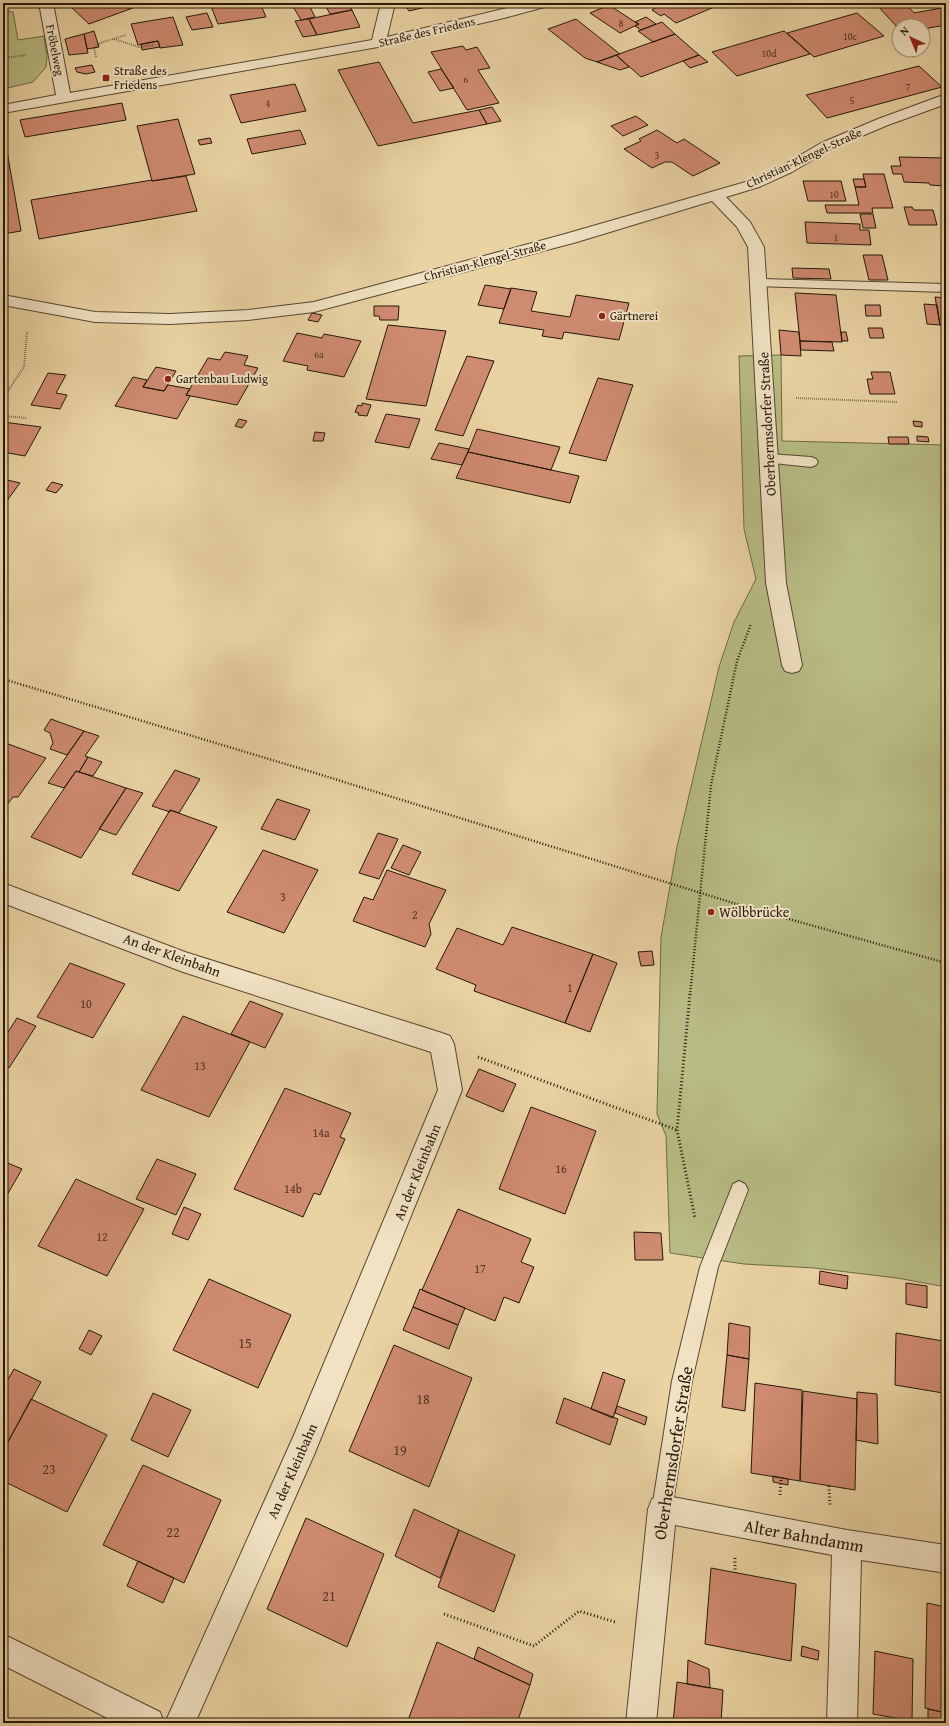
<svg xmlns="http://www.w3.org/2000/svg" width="949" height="1726" font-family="'Gentium Book Plus',serif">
<rect width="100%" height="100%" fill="#ead3a3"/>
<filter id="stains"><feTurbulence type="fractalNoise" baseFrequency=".005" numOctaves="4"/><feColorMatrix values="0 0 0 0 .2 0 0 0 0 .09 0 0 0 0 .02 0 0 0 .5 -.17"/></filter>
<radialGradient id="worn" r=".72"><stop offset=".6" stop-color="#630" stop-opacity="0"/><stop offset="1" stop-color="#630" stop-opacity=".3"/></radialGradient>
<path fill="#b8bc84" stroke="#6e6a47" d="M5,10L13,12L18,40L44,36L47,56L46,67L33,82L3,89V11Z
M781,355L782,441L946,445V1287L897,1278L814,1268L744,1264L670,1253L666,1136L657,1114L661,937L677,847L719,667L734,622L756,579L744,529L739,356Z"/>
<path fill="#cf8b70" stroke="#25170a" d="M70,3H123L130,9L89,24L68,4Z
M123,3H142L143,4L130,9Z
M226,3H260L266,17L218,24L211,6Z
M291,3H308L315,17L301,20Z
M324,3H348L352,10L330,14Z
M403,3H423L426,7L409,11Z
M647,3H704L712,8L676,23L664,14L661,16L652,10L655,8Z
M875,3H905L914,13L942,8L946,12V25L923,29V26H899V29Z
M609,5L635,22L639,24L620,33L590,13Z
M352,10L360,27L317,35L309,19Z
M207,13L213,27L192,30L186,17Z
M857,13L884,36L814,57L787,33Z
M173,17L183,45L160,48L158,41L138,45L131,24Z
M646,17L656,24L641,30L635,26L639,24L635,22Z
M309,19L317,35L303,37L295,21Z
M576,19L620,54L597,62L585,58L548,29Z
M662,22L675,34L653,42L638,31Z
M94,31L99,47L87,49L84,34Z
M784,31L810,54L737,76L712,52Z
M84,34L88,53L69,55L65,39Z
M675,34L699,55L641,77L616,55Z
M158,41L160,47L142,50L141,44Z
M463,46L466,50L477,47L490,68L478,70L499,103L467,110L431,52Z
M616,55L629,67L620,70L597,62Z
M699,55L708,62L690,68L683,61Z
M379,62L413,123L479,110L487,124L378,146L338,70Z
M92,65L95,72L86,74L77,72L75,68Z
M919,66L942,87L827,118L806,95Z
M441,69L454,88L440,91L428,72Z
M295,84L306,111L241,123L230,95Z
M122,103L126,120L25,137L20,120Z
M492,107L501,121L487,124L479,110Z
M636,116L648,125L623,136L611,126Z
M178,119L195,174L152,181L137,126Z
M300,130L306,144L252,154L247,139Z
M657,130L677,143L684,139L720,163L693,176L672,162H665L652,168L624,149L641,141L639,139Z
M210,138L212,143L200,145L198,140Z
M3,140H5L21,231L3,234Z
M899,157L946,158V186L930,185L929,183L904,182L902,174H893L891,166H901Z
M863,174H884L893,208H872L873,213H827L825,205H859L855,187H866Z
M186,176L197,211L39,239L31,200L152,180V181Z
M853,179H864L866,187H855Z
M803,181H841L846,201H808Z
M904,207H912L914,210H933L937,225H909Z
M860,214H873L876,228H863Z
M805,222L860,224V230H869L871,245L807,243Z
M863,255H882L888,280H869Z
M792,268L829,269L831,279L793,278Z
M485,285L511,289L504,309L478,305Z
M511,288L537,292L531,311L570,317L576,295L629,303L619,340L564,332L562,339L542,336L544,330L499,323Z
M795,293L836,295L842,342L800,341Z
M935,297L946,298V325H940Z
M924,304L937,305L940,325L927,324Z
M865,305H880L881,316H866Z
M374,306H399L398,320H380L379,316H374Z
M312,313L322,315L318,322L308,320Z
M388,325L446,331L426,406L366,399Z
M868,328H882L884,338H870Z
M779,330L799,332L801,356L781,355Z
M841,332H846L848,341H842Z
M297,333L322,338L324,334L361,341L344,377L307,370L308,366L283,361Z
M800,341L832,342L834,351L801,350Z
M225,352L248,356L244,365L258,368L237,405L186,395L208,358L220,360Z
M467,356L494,361L463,436L435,430Z
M156,367L176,371L164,391L143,387Z
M871,372H890L895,394H870L867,379H873Z
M48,373L66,375L56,393L67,395L60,409L31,405Z
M133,377L147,380L143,387L164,391L168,385L190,389L186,395L190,396L177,419L115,406Z
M598,378L633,385L606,461L569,453Z
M362,403L371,405L367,416L358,415L359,413L355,412L358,405L362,406Z
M386,414L420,419L409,448L375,442Z
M239,419L247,421L242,428L235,426Z
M913,421L922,422V427L914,426Z
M3,422L41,427L25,456L3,452Z
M477,429L560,447L551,470L468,452Z
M315,432L325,433L323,441H313Z
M917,436L928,437L929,442L917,441Z
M888,437H908L909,444H889Z
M439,443L469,449L462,465L431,459Z
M468,452L551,470L579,476L570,503L456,478Z
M3,479L20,483L3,506Z
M52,482L63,485L56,493L46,490Z
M51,719L84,731L67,755L50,749L53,743L50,733L44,730Z
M84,731L99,736L85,756L88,757L79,772L76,771L64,788L48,783Z
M3,742L46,758L18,797H13L3,810Z
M88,757L102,762L93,776L79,772Z
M175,770L200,779L179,813L170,810V812L152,806Z
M76,771L126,788L81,858L31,837Z
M126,788L143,793L116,835L99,829Z
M277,799L310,810L295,840L261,829Z
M170,810L217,827L179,891L132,874Z
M378,833L398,839L379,879L359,873Z
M403,845L421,852L409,875L391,868Z
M263,850L318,870L284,933L227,912Z
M387,870L446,890L429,924L431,934L425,947L353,921L364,897L373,900Z
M512,927L593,954L565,1023L474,991L476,985L436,969L457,928L503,945Z
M652,951L654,965L641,966L638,952Z
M593,954L617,963L590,1032L565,1023Z
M70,963L125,984L93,1038L37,1017Z
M250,1001L283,1014L265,1048L231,1034Z
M183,1016L250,1042L209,1117L141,1090Z
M17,1018L36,1026L9,1068L3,1065V1040Z
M479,1069L516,1084L503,1112L466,1096Z
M285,1088L351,1113L340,1137L345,1139L320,1195L314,1193L303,1217L234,1189Z
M531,1107L596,1131L565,1214L499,1189Z
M157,1159L196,1174L176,1215L136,1199Z
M3,1161L22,1169L3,1202Z
M76,1179L144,1209L107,1276L38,1246Z
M184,1207L201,1214L188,1240L172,1234Z
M458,1209L531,1239L521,1262L534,1267L519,1303L504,1297L495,1321L422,1290Z
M634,1232L661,1233L663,1260H635Z
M820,1271L848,1276L847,1289L819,1284Z
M209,1279L291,1315L258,1388L173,1350Z
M906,1283L927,1286V1308L906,1304Z
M420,1289L465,1308L458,1325L413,1307Z
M413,1307L458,1325L449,1349L403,1330Z
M729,1323L750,1327L749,1359L727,1355Z
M89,1330L102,1336L91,1355L79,1349Z
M896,1333L943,1341V1393L895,1385Z
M394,1345L472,1378L429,1487L349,1451Z
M727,1355L749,1359L745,1411L722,1407Z
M14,1369L41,1382L3,1451V1388Z
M603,1372L625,1380L613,1418L591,1409Z
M755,1383L802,1390L800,1481L751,1473Z
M803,1391L857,1399L855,1490L800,1481Z
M857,1392L877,1394L878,1444L856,1440Z
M153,1393L191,1410L168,1457L131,1440Z
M564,1398L618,1419L610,1445L556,1423Z
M31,1399L107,1435L67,1512L3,1481V1451Z
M617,1406L647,1417L645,1425L615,1413Z
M143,1465L221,1500L184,1583L103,1545Z
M773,1476L788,1479V1485L773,1482Z
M414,1509L459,1530L440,1578L395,1556Z
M306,1518L384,1554L347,1647L267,1609Z
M459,1530L515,1555L494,1612L438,1587Z
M138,1561L174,1578L163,1603L127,1586Z
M711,1568L796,1584L791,1661L705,1644Z
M927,1603L946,1607V1713L925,1708Z
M437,1642L530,1685L517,1723H407Z
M802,1646L819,1651L818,1660L801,1656Z
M478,1647L533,1674L530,1685L474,1659Z
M875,1651L913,1659L912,1721L873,1714Z
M688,1660L709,1669L710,1688L687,1684Z
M677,1682L723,1690L721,1723H673Z
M928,1709L946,1713V1723H928Z"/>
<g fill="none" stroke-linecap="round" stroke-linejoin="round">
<g stroke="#564630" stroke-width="2">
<path id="service" d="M760,279L946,284V292L756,286L754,283L756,280Z
M769,454L811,457L816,459L818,462L816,465L811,467L764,462L762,459L764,456Z
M739,1181L745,1184L748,1190L718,1267L692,1381L672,1509L669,1516L662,1519L655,1516L652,1509L672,1381L700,1267L733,1184Z"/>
</g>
<g stroke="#564630" stroke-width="2">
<path id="minor" d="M39,3H53L70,93L372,40L381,3H395L387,37L528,3H550L548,6L504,18L378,47L3,113V105L56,95Z
M946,94V104L888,125L831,149L792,172L759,187L726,197L750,222L764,247L786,583L802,665L799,671L792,673L785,671L782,665L766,583L748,247L737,227L712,201L577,242L314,312L248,320L170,324L95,322L3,305V295L95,312L170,314L248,310L314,302L565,234L749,181L782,166L821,143L878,119Z
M3,883L185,952L442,1033L450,1036L454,1044L462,1090L314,1455L195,1723H165L294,1435L438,1090L431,1052L183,972L3,903Z
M662,1495L847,1530L946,1545V1573L861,1560L857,1723H827L832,1555L675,1525L656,1723H626L648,1509L652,1499Z
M3,1634L160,1712L164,1723H117L3,1665Z"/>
</g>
<path stroke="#25170a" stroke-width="2" stroke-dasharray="0.5 1.5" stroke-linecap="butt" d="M114,39L139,47L154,45
M96,57L94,48L100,43L126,35
M3,58L26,55
M3,398L24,367L27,332
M796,398L897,402
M3,416L27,418"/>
<path stroke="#25170a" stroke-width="2.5" stroke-dasharray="1 2" stroke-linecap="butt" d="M3,679L312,772L746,907L946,963
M690,995L711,785L737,661L751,624"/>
<path stroke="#25170a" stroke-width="3" stroke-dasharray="1 2.5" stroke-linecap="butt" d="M690,994L677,1130L695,1218
M478,1057L677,1130
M829,1486L830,1505
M780,1495L781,1477
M735,1558V1573
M444,1614L534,1646L579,1611L615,1622"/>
<use href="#service" fill="#f1e2c3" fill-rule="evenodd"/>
<use href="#minor" fill="#f1e2c3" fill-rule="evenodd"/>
</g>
<g fill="#8f2418" stroke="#f1e2c3" stroke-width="1.5">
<rect x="102" y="74" width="8" height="8" rx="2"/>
<circle cx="602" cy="316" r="4"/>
<circle cx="168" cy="379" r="4"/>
<circle cx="711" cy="912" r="4"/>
</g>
<g text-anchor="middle" stroke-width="4" stroke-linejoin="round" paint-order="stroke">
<g font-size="10" fill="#503424">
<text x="621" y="27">8</text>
<text x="850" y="40">10c</text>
<text x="769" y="57">10d</text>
<text x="466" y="83">6</text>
<text x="908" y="90">7</text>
<text x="852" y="104">5</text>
<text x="268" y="107">4</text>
<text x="657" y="159">3</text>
<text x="834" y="198">10</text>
<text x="836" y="241">1</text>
<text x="319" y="358">6a</text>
</g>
<g font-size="12" fill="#25170a" stroke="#f1e2c3">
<text transform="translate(427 32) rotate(-13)" y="4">Straße des Friedens</text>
<text transform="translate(55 50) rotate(79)" y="4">Fröbelweg</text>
<text transform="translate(804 158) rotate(-25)" y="4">Christian-Klengel-Straße</text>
<text transform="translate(485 261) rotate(-15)" y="4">Christian-Klengel-Straße</text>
</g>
<g font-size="12" fill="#25170a" stroke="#f1e2c3" text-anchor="start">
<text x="114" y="75">Straße des<tspan x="114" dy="14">Friedens</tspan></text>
<text x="610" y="320">Gärtnerei</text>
<text x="176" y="383">Gartenbau Ludwig</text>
</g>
<g font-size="12" fill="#503424">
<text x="283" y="901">3</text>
<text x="415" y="919">2</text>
<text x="570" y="992">1</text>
<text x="86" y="1008">10</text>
<text x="200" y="1070">13</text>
<text x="321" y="1137">14a</text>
<text x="561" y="1173">16</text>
<text x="293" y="1193">14b</text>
<text x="102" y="1241">12</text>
<text x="480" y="1273">17</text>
</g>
<g font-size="14" fill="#25170a" stroke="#f1e2c3">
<text transform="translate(767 424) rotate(-93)" y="5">Oberhermsdorfer Straße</text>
<text transform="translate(172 955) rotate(20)" y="5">An der Kleinbahn</text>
<text transform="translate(417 1172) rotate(-68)" y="5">An der Kleinbahn</text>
<text transform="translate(292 1471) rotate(-66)" y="5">An der Kleinbahn</text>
</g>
<g font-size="14" fill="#25170a" stroke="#f1e2c3" text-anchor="start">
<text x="719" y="917">Wölbbrücke</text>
</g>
<g font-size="14" fill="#503424">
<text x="245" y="1348">15</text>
<text x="423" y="1404">18</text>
<text x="400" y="1455">19</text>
<text x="49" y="1474">23</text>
<text x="173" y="1537">22</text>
<text x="329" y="1601">21</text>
</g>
<g font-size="17" fill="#25170a" stroke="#f1e2c3">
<text transform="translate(673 1453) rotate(-81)" y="6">Oberhermsdorfer Straße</text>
<text transform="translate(804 1536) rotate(10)" y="6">Alter Bahndamm</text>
</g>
</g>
<rect width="949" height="1726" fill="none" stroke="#ead3a3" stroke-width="16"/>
<rect x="4" y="4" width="941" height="1718" fill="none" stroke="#25170a" stroke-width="2"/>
<rect x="8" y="8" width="933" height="1710" fill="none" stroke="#25170a"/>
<g transform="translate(911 38) rotate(316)"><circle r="19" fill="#f1e2c3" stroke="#9f9179"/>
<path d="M0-3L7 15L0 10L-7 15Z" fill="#8f2418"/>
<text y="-6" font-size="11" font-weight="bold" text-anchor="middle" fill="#25170a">N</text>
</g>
<rect width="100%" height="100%" filter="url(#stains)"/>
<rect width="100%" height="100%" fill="url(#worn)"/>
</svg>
